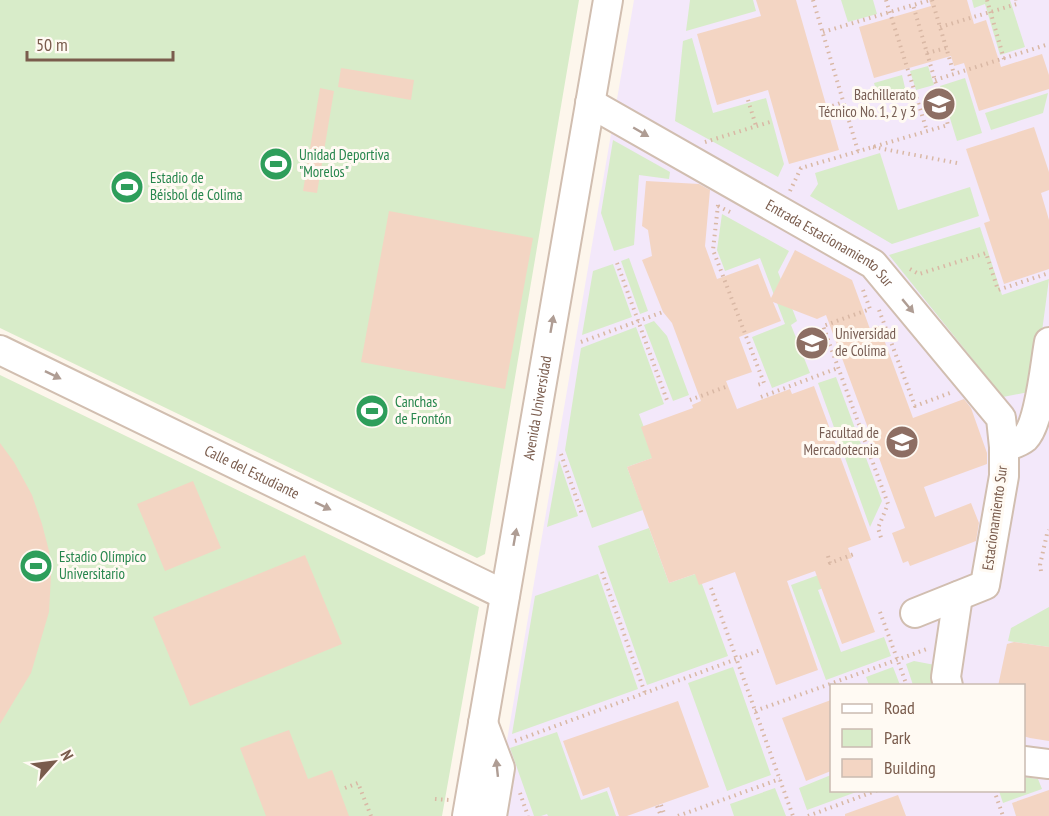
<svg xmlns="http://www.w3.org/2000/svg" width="1049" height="816" font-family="'PT Sans Narrow',sans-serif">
<rect width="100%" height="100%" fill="#fdf6ec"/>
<path fill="#f3e8fa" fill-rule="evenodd" d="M634,0H1049V816H494ZM832,686H1024V790H832Z"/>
<path fill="#d8ecc9" d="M0,0H579L485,554L477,558L0,328Z
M690,0H753L756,11L686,31Z
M841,0H873L877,14L848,22Z
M972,0H1010L1025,47L1000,55L985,4L974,8Z
M692,38L713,113L766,98L784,164L778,177L675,121L683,41Z
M928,66L934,85L916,90L910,71Z
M902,75L906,92L879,100L874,83Z
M965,78L982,133L957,141L940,86Z
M1048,93L1043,113L991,130L985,113Z
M613,140L670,172L669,179L639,175L634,245L614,251L601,213Z
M880,153L898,210L970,187L979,216L892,244L810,196L818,184L815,173Z
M722,214L789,251L778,272L797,321L791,325L810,373L772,388L752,337L785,324L760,258L725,271L717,250Z
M980,227L1002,295L1049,279L1034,391L1003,397L889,255Z
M629,258L648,311L640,314L621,261Z
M613,264L632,317L582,335L593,271Z
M654,321L667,336L689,395L673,401L644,325Z
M636,327L664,404L639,414L655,457L627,467L643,510L592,528L565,450L581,348Z
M0,375L479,607L442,816H0Z
M836,377L882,501L870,527L818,383Z
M559,460L578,516L547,527Z
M649,528L669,583L698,573L728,656L647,685L598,546Z
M846,565L851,578L818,590L841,652L884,637L891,656L826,680L791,585Z
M598,574L638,689L512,734L535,596Z
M1049,607V647L1008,641L1011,628Z
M914,661L935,665L939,685H913L906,664Z
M733,667L771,775L727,791L688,683Z
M893,667L900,685H869L866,677Z
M557,732L581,800L607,791L616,816H548L547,814L541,816H534L510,748Z
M831,775L832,790L859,791L807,810L799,788Z
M1024,777L1038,779L1042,789L1003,803L999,791L1024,790Z
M775,788L786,816H734L730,804Z"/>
<path fill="#f3d5c3" d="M756,0H796L839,150L789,164L768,90L717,105L697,34L761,16Z
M929,0H967L974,24L986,20L1001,67L1042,54L1049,75V89L979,111L964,63L954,66L951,56L874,78L859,27L931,6Z
M341,68L414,80L411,100L338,87Z
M320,88L334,91L317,193L303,191Z
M1034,127L1049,172V190L1041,193L1049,220V269L1004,284L984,223L990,221L966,149Z
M646,181L699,184L710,190L705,246L717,279L758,264L771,298L795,250L852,280L870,329L879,326L913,418L964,399L971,408L987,453V464L924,487L935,517L971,503L979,523L976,541L910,566L908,561L903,563L892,533L905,528L826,315L817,319L773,302L781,321L739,337L752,372L726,381L737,409L790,389L792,394L814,386L871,540L848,548L852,558L848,559L875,632L842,644L815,571L787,581L818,670L776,685L735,572L699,585L695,574L669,583L627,467L652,458L641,427L693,408L692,405L701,401L672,323L663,312L642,260L652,256L648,230L642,226Z
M389,211L533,238L505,389L361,362Z
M0,443L14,462L32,495L42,524L49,551L51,576L49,612L31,673L0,724Z
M193,481L221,548L165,571L137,504Z
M305,555L342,644L190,706L153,617Z
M1014,642L1049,647V741L1030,738L1023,736V686H998L1007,644Z
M831,700V771L806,781L782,718Z
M678,701L709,787L627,816H619L609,787L583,796L563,741Z
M289,730L308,779L332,770L349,816H266L240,748Z
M1049,790V816H1016L1012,803Z
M898,795L906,816H845V814Z"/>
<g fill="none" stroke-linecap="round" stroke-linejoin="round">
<g stroke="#d1beb0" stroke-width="32">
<g id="minor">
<path id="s1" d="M590,103L873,264L1001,418L1004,447V476L985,585L915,613"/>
<path id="s2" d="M0,350L505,595"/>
<path d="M1004,447C1011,445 1019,443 1025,438C1040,423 1045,363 1049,342"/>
<path d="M948,686L946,677L958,596"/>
<path d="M483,723L500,768L492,816"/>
<path d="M1024,761L1049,764"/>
<path id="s3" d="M467,816L608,0"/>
</g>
</g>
<path stroke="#d9b8a5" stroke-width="4" stroke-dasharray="1.5 4.5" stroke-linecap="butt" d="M813,0L858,151
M886,0L927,131
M932,0L954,74
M987,0L1004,59
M940,27L1017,4L1016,0
M823,32L930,0
M927,53L946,48
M935,80L1049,44
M748,100L756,126
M827,108L843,102
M705,142L770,122
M873,147L957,163
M790,191L801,168L948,125L913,5
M718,205L713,250L764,383L757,385
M718,206L730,212
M617,263L668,403
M910,269L919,274L986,253L998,290L1049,273
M863,290L870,309L823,326L888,504L878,528L882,541
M879,310L915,406L950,393
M581,342L663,312
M761,397L838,368
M690,400L728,386
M561,454L582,514
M828,556L830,563L854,554
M1041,571L1040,565L1047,534L1049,530
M602,572L645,693
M711,588L793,816
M880,612L907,686
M755,711L927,649
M515,741L761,650
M345,788L358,783L371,816
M994,790L1003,816
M520,793L528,816
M435,799L449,800
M661,805L665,816
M657,806L661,816
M678,816L780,779
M808,816L878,790"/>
<use href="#minor" stroke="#fff" stroke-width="28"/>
</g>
<defs><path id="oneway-solid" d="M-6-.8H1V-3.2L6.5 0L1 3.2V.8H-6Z" transform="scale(1.5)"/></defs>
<g fill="#af9d94">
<use href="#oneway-solid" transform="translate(641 132) rotate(30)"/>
<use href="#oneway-solid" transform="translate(908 306) rotate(50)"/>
<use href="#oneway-solid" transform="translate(552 324) rotate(-80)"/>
<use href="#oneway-solid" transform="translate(53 375) rotate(26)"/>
<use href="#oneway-solid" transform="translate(323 506) rotate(26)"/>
<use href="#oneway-solid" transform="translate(515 537) rotate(-80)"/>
<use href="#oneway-solid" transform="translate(497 768) rotate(-96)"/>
</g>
<defs>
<g id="university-disc" transform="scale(1.725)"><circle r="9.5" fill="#8d6e63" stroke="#fffaf3"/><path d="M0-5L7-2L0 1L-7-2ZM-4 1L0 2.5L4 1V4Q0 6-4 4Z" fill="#fff"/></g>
<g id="stadium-disc" transform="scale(1.725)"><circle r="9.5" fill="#2e9e5b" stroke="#fffaf3"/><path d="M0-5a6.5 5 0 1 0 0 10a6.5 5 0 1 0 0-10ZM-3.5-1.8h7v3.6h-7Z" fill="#fff"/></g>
</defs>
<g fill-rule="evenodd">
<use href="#university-disc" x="939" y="104"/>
<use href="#stadium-disc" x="276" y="164"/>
<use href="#stadium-disc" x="127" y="187"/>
<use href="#university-disc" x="812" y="343"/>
<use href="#stadium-disc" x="372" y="411"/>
<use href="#university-disc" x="902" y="442"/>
<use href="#stadium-disc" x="36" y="566"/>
</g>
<g text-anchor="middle" stroke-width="6" stroke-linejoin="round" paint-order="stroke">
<g font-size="15" fill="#785e54" stroke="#fffaf3" text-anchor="end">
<text x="916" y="100">Bachillerato<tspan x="916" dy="17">Técnico No. 1, 2 y 3</tspan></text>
<text x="835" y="339" text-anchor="start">Universidad<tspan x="835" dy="17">de Colima</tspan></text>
<text x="879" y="438">Facultad de<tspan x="879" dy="17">Mercadotecnia</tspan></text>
</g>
<g font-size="15" fill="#27864d" stroke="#fffaf3" text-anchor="start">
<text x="299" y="160">Unidad Deportiva<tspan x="299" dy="17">"Morelos"</tspan></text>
<text x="150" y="183">Estadio de<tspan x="150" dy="17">Béisbol de Colima</tspan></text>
<text x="395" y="407">Canchas<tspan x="395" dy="17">de Frontón</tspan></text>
<text x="59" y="562">Estadio Olímpico<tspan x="59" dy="17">Universitario</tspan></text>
</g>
<g font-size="15" fill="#7a5c4d" stroke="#fffaf3">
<text dy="5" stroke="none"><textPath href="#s1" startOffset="278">Entrada Estacionamiento Sur</textPath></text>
<text dy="5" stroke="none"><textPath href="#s3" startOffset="414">Avenida Universidad</textPath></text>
<text dy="5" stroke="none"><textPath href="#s2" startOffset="280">Calle del Estudiante</textPath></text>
<text transform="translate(995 518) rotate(-82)" y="5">Estacionamiento Sur</text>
</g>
</g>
<rect x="830" y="684" width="195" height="108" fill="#fffaf3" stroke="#cabbb1" stroke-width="1.5"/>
<rect x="842" y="704" width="30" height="9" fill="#ffffff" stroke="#cabbb1" stroke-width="1.5"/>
<text x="884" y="714" font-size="18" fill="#7a5c4d">Road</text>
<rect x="842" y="729" width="30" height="18" fill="#d8ecc9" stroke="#cabbb1" stroke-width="1.5"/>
<text x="884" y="744" font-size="18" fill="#7a5c4d">Park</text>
<rect x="842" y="759" width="30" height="18" fill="#f3d5c3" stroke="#cabbb1" stroke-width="1.5"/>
<text x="884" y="774" font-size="18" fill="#7a5c4d">Building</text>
<g transform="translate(54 762) rotate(62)" stroke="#fffaf3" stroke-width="4.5" paint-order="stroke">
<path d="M0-4.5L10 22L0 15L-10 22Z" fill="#7a5c4d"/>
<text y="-9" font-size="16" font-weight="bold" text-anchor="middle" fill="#7a5c4d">N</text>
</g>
<path d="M27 51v9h146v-9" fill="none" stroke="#7a5c4d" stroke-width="3"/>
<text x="36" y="51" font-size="18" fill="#7a5c4d" stroke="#fffaf3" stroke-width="4.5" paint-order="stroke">50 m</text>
</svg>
